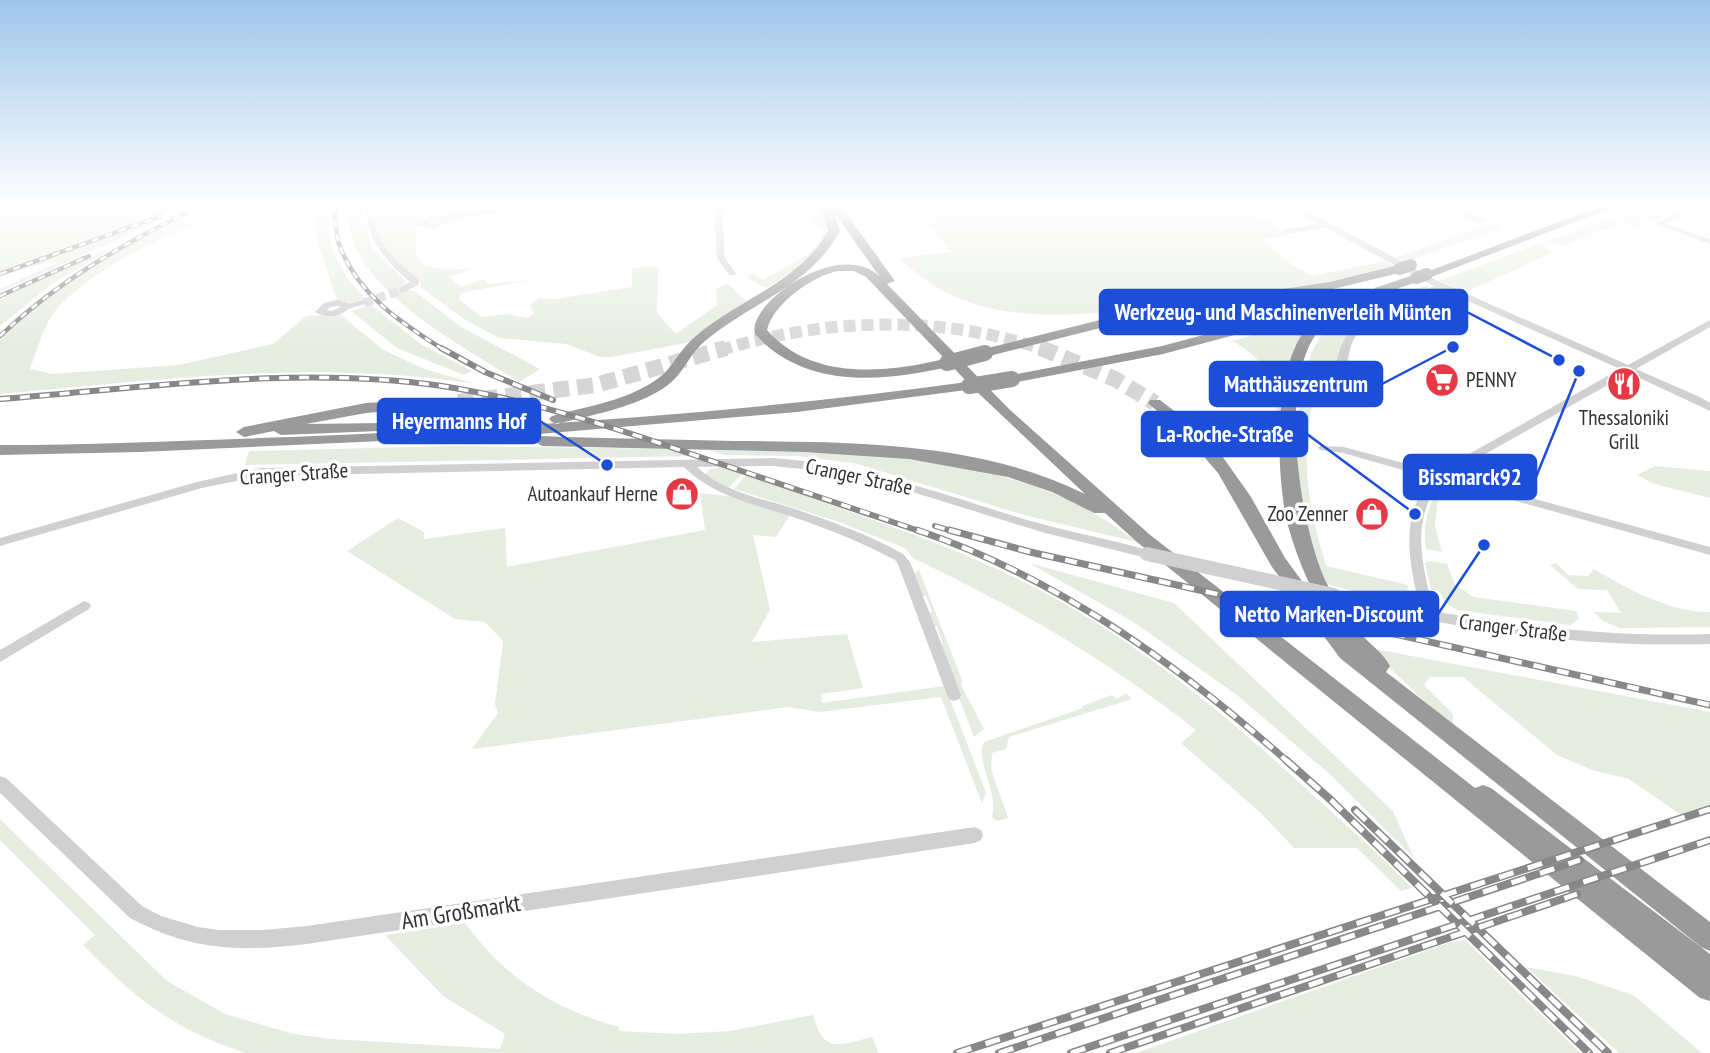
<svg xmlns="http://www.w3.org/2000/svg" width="1710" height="1053" font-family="'PT Sans Narrow',sans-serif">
<rect width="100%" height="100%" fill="#fff"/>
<path fill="#e6ecdf" d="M0,206H107L91,215L112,206H183L0,273Z
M202,206H231C177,230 95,265 56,310C44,324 36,352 30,369L52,374L179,365L273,344L306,316L341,315L382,349L424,369L476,384C317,359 159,380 0,394V341C52,279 132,242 202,206Z
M319,206H330C324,245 340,273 367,300L349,305L337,301L316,237Z
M348,206H362L371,246L406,282L400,288L416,292L461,327L540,369L519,382C467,349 384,305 356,249C350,236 350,221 348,206Z
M373,206H477L478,211L503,208L428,218L416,225V254L423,265L447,270L474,268L450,277L461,287L484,279L489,284L529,280L461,293L459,299L481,317L507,314L528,318L534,314L530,305L539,298L555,299L632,287V268L658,266L657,313L676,334L717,305L716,289L727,283L746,301L691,342L611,357H600L567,344L499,338L464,319L420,287L421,282C397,262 372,241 373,206Z
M807,206H821C842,249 797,269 766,288L748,278L752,273L763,280L807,255L822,240L821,227H816Z
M915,206H1242L1289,235L1262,240L1291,264L1312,276L1385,261L1394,266C1336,284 1275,290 1215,298C1111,311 981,343 900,258L951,252Z
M1647,206L1687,209L1667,208L1677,213L1658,219L1660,221L1647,218L1650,220H1642L1645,222L1635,227L1621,223L1562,246L1545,242Z
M174,213L167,217L0,292V289L57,263L52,261L0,276Z
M1488,224L1502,228L1405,262L1396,258Z
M1541,243L1552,253L1465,292L1439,281Z
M119,244L52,284L0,326V299Z
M1427,285L1429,289L1365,315L1368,320L1354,330L1334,374L1317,381C1300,454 1305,495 1326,566L1408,585V590C1395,605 1343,588 1325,584C1320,572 1311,558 1308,545C1296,489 1285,369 1329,327C1353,303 1396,297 1427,285Z
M371,305L422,345L472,371L464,375L397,348L351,311Z
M1325,315L1308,330L1281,448C1275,401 1280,366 1232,341Z
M453,446L674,449L693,456L245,465L249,451Z
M709,450C855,454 1015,447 1137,542L1024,515L854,463L798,456L724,455Z
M1655,466L1710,471V498L1654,484L1637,475Z
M726,467L743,473L728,488L704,475L710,469Z
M747,474C831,507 917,532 999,570C1118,625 1216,706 1312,794C1346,825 1380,855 1412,888L1401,891L1357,848H1294L1262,814L1181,743L1196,730C1103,657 1019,609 913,558L905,548L839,522L734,489Z
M1439,490L1435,526L1442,552L1426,549C1423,526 1426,508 1439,490Z
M700,493L728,496L790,515L776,537L753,535L770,610L752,642L847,634L863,688L821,694L822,703L945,686L986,793L982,803L941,697L820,712L788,707L472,749L498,713L495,704L503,641L485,622L455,619L347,551L398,518L424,532V539L505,528L507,567L705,530Z
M1431,561L1447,564L1455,585L1474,597L1576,611L1579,619L1570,625L1457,610L1445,602L1439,591L1431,590L1425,563Z
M1029,563L1174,603L1393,811L1414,858L1333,777L1237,695L1135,623Z
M1556,563L1568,575L1588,576L1594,569C1627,589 1671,613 1710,612V627L1620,628L1603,621L1594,612L1621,613L1607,590L1578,589L1550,565Z
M919,570L962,680L961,685L984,729L974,737L939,645L943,644L937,626H933L928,613L932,612L926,596H922L914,573Z
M1369,648L1710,712V811L1687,819L1629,779L1592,770L1557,755L1463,677H1430L1424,685L1453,714V729Z
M1126,693L1132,699L1009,737L1006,749L992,753L991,769L1008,818L997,821L992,817C999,790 974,759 984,742L1083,708L1082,706L1112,695L1117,699Z
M0,819L167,981L225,1014L294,1034L331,1039L500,1049L505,1034L443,996L385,935L465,923C505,978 554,1009 619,1027V1031L678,1034L730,1031L813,1015C823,1053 837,1046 872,1037L879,1053H246C172,1029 136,999 83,945L95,935L0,840Z
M1465,940L1580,1053H1136L1451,942Z
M1526,967L1575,976L1633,995L1702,1053H1619Z"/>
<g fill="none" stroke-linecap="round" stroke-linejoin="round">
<path stroke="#d6d6d6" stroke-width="9" stroke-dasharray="9 4.5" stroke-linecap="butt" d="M364,303L402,290"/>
<path stroke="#d6d6d6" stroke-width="12" stroke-dasharray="12 6" stroke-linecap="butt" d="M720,350C827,318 939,314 1046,350"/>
<path stroke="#d6d6d6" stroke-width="16" stroke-dasharray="16 8" stroke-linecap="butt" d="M1041,348L1115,379L1155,403
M458,402L596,385L726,348"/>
<path fill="#d0d0d0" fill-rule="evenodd" d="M365,206H373C374,243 393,258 419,280V284L405,292H399V288L410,282C386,261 366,240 365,206Z
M519,206H546L459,218L432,229L415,224L430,217ZM441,220L431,224L427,223Z
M714,206H722L725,258L736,273L735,275H729L717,258Z
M1288,206H1298L1438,281L1628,365L1710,320V327L1636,369L1702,398L1710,403V411L1629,373L1448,475L1710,547V555L1441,480C1409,523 1423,563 1433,611C1525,627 1616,637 1710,634V644C1609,647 1511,637 1413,617C1385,611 1357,606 1329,598L1327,595L1329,592L1334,590L1419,608C1410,559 1398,521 1431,478L1343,453L1320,450L1318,448L1320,446L1344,447L1437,472L1620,369L1441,289C1413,301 1376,312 1356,336C1345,350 1351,376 1335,384L1331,383L1330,381C1337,369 1336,356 1342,344C1358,312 1403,299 1434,286L1326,228L1283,234V230L1319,224Z
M1442,206H1454L1486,221L1479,223Z
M1687,208L1694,210L1666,224L1710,239V244L1655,224Z
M338,300L349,304L364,300L369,303L348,309C339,318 325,318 315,312L324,303ZM338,306H340L339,308L332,311L327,310L330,307Z
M772,458C861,464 942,494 1027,520C1068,532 1110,539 1151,551L1153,554L1147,558L1045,533L890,485L834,472L772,466L697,467C722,491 759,498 792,508C830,521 868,534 903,554L910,562L961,695L959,699L954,701L949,699L947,695L898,564L895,560C861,542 826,528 790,516C753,504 713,496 684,467L261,476L202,488L0,546V538L197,482L261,468Z
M84,601L89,603L91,606L89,609L0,662V650Z
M0,776L6,778L142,906L161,916L198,927L219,930H262L307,926L975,827L981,830L983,835L981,840L975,843L307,944C239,952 192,951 130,918L0,793Z"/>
<path fill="#9a9a9a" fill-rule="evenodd" d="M821,206H841L895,281L887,284L1009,409L1149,534L1475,788L1483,785L1491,788L1710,954V1001L1700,998L1137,542L1105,513H1094L1052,492L1008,477L909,459L804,452L542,446L534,441L542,436L563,437C620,438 677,440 734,441C850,442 978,441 1085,494L974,389L797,412L539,434L140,452L0,455V445C97,445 194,440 291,437C517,428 742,413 967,382L952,366C885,382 805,390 755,334C746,304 840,237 880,277L833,211L840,231C810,287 751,302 705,341C686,357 684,377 659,391C628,409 591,415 557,424L552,422L549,419L552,416C584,407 619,402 648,385C674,371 676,352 696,336C739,299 800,282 828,231ZM838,271H854L866,277L945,359C884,373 812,381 767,330C773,304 812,276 838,271Z
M1601,206H1617L1431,277L1421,274Z
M1399,265L1403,266V272L1329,290L1132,320L985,357L978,353L980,350L1132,312L1329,282Z
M1416,274L1420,275V281C1412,284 1403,286 1395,290C1387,293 1381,300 1373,304C1354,313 1331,316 1317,333C1278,384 1300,527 1326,582C1335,600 1348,619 1362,635C1371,645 1384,654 1390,666L1386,672L1710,922V951L1701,947L1340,658L1272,567L1218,473L1187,437L1148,403L1150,400H1160L1173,410L1220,453L1251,497L1285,558L1321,607C1306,579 1295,552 1287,522C1276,473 1272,361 1311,323C1328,307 1354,304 1374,293L1375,288Z
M1342,298L1347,299V305L1163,354L1012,383L1005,379L1012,375L1162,346Z
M458,398L463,399L465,402L463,405L366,413L306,424L384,423L387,426L384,429L379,431L281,435L274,431L244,437L236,432L244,427L366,403Z"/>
<g stroke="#888" stroke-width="4.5">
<path id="rail-far3" d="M335,206C336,218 335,233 339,244C357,294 401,323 444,350
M0,274L161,216
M0,296L89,256
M0,336C59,280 127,242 199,206"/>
</g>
<g stroke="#888" stroke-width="6">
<path id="rail-far2" d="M441,348L485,372L553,400
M0,399C146,388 296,365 442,386C530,400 613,427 697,456C772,481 847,506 922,532
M935,526L955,532"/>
</g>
<g stroke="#888" stroke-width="7">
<path id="rail-far1" d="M917,530C1056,577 1179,665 1288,762
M949,530L1030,552L1710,705"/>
</g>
<g stroke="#888" stroke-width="8">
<path id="rail" d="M1286,760L1332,801L1589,1053
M1355,810L1608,1053
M957,1053L1710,809
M999,1053L1580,860
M1071,1053L1710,840
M1110,1053L1577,894"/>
</g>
<use href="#rail-far3" stroke="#fff" stroke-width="2.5" stroke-dasharray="7" stroke-linecap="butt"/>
<use href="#rail-far2" stroke="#fff" stroke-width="3.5" stroke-dasharray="10" stroke-linecap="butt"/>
<use href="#rail-far1" stroke="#fff" stroke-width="4.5" stroke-dasharray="12" stroke-linecap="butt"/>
<use href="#rail" stroke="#fff" stroke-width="5" stroke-dasharray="15" stroke-linecap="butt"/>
<path stroke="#d0d0d0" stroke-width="14" d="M1147,554L1334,595"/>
<path stroke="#9a9a9a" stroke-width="12" d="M1399,269L1411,265
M1416,278L1427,274"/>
<path stroke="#9a9a9a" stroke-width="16" d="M947,363L985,353
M969,386L1012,379"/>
</g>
<linearGradient id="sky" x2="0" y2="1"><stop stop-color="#9ec6ea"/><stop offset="0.58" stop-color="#fff"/><stop offset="1" stop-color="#fff" stop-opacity="0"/></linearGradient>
<rect width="1710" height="354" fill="url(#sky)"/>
<defs>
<g id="supermarket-disc" transform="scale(1.75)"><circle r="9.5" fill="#e63946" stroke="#fff"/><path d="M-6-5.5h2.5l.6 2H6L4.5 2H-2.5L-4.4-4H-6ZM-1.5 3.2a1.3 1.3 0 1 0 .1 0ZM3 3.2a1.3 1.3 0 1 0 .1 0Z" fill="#fff"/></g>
<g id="restaurant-disc" transform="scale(1.75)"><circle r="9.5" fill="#e63946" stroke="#fff"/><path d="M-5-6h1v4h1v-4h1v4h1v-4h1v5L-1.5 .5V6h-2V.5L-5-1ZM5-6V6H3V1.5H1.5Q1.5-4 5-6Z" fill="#fff"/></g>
<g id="shop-disc" transform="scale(1.75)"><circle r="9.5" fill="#e63946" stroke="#fff"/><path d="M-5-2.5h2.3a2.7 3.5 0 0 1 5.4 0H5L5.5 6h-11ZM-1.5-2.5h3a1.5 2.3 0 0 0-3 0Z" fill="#fff"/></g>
</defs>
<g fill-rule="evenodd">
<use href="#supermarket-disc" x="1442" y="380"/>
<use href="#restaurant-disc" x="1624" y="384"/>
<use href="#shop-disc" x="682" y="494"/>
<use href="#shop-disc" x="1372" y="514"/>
</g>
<g text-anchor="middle" stroke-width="7" stroke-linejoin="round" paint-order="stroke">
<g font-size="21" fill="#333" stroke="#fff" text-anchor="end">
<text x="1466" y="387" text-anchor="start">PENNY</text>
<text x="1624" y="425" text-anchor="middle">Thessaloniki<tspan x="1624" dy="24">Grill</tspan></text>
<text x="658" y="501">Autoankauf Herne</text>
<text x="1348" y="521">Zoo Zenner</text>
</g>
<g font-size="21" fill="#333" stroke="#fff">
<text transform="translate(294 474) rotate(-4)" y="7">Cranger Straße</text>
<text transform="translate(859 477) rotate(12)" y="7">Cranger Straße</text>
<text transform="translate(1513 628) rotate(7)" y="7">Cranger Straße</text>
</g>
<g font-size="24" fill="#333" stroke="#fff">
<text transform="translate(461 912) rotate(-9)" y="8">Am Großmarkt</text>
</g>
</g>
<path fill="none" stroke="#1d4ed8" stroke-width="2.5" d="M1559 360L1467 312M1453 347L1382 384M607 465L540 421M1415 514L1307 434M1579 371L1536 477M1484 545L1438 614"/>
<g fill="#1d4ed8" stroke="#fff" stroke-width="2.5">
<circle cx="1559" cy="360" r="7"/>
<circle cx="1453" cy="347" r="7"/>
<circle cx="607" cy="465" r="7"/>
<circle cx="1415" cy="514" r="7"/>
<circle cx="1579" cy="371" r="7"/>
<circle cx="1484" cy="545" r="7"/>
</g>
<g fill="#1d4ed8" stroke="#1d4ed8" stroke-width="2.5">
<rect x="1100" y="290" width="367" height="44" rx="7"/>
<rect x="1210" y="362" width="172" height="44" rx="7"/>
<rect x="378" y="399" width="162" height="44" rx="7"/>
<rect x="1142" y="412" width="165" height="44" rx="7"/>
<rect x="1404" y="455" width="132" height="44" rx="7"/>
<rect x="1221" y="592" width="217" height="44" rx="7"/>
</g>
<g font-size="23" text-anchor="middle" font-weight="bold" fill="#fff">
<text x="1283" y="320">Werkzeug- und Maschinenverleih Münten</text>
<text x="1296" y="392">Matthäuszentrum</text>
<text x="459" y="429">Heyermanns Hof</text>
<text x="1225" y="442">La-Roche-Straße</text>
<text x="1470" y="485">Bissmarck92</text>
<text x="1329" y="622">Netto Marken-Discount</text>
</g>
</svg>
